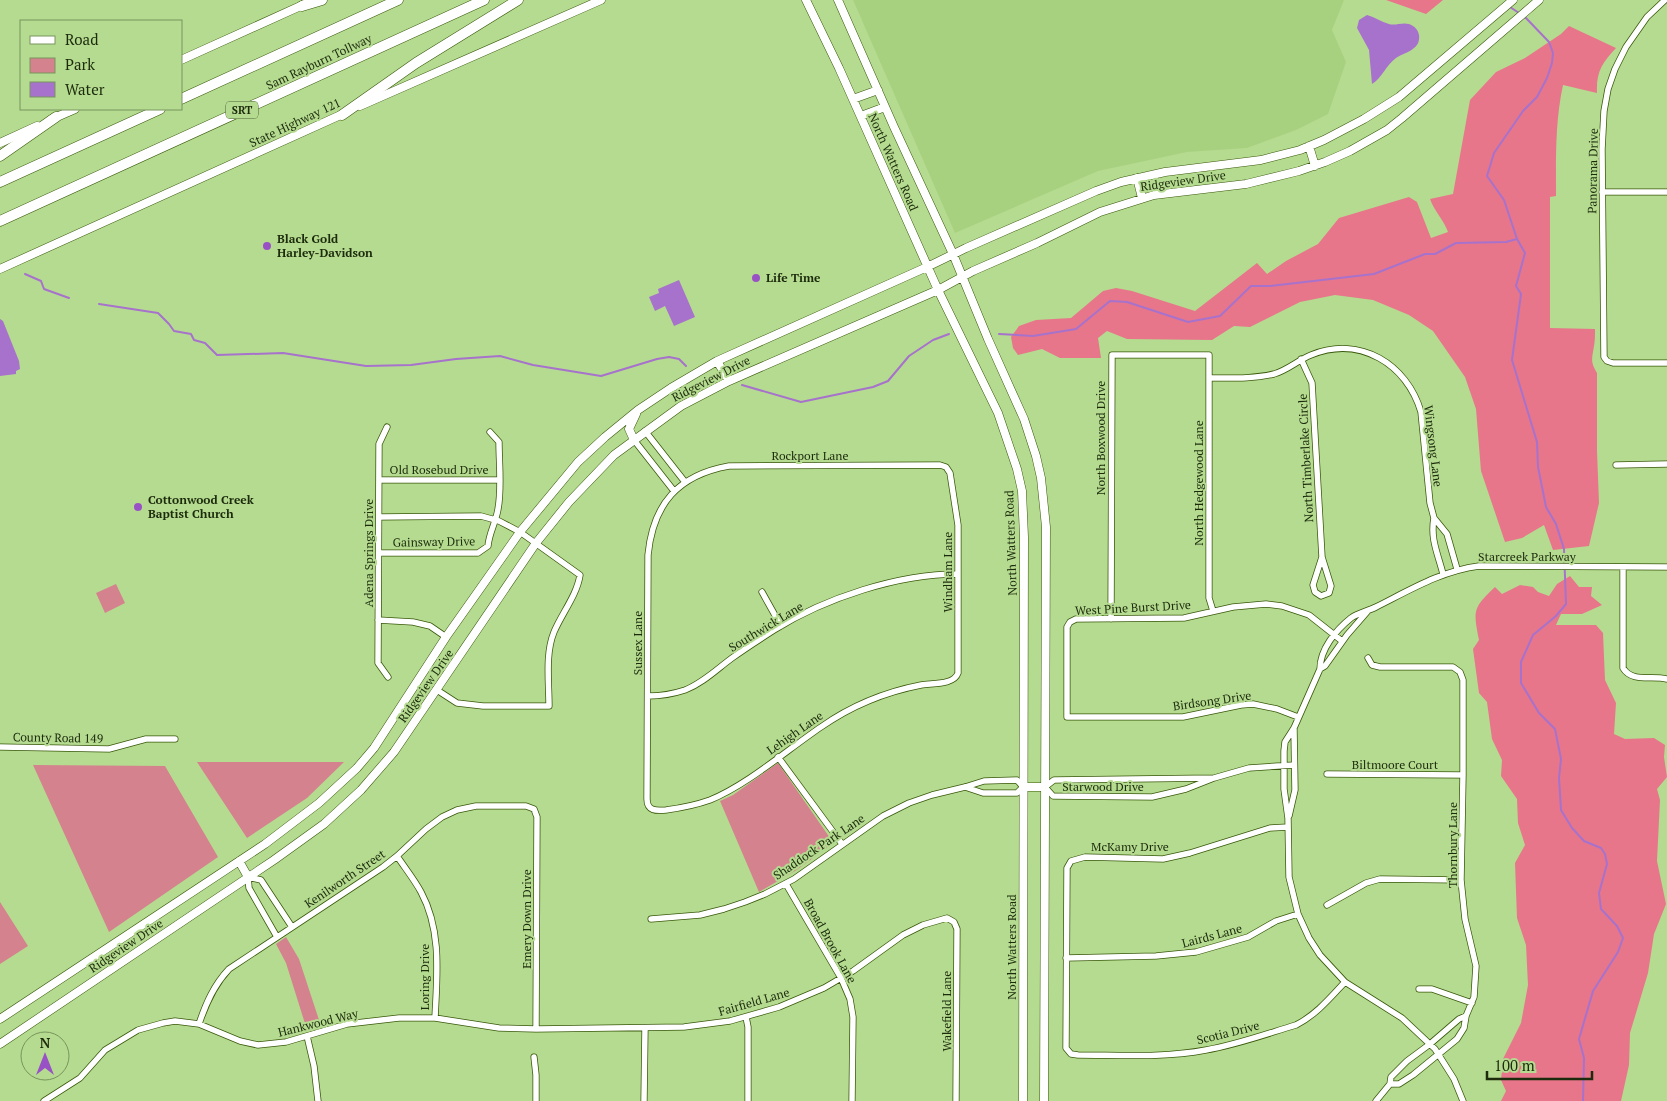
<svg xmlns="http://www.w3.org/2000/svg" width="1667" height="1101" font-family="'PT Serif',serif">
<rect width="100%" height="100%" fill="#b5db90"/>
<path fill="#a8d17f" d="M853,0H1344L1332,30L1346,62L1328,114L1296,130L1247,148L1187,152L1098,171L955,233Z"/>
<path fill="#d4828e" d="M116,584L125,603L105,613L96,593Z
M197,762H344L307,798L247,838Z
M778,763L830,838L827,848L795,871L759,892L720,801L733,795Z
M33,765L165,766L218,857L109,932Z
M0,902L28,946L0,964Z
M286,937L299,959L321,1026L307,1030L286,963L276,944Z"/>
<path fill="#e7768a" d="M1386,0H1443L1426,14Z
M1569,26L1616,48C1602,63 1596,72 1597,93L1563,85C1555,122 1556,159 1556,196L1550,197V328L1595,329C1595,335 1595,341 1594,346C1592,359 1590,361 1597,373V451L1599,503L1589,546L1553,550L1544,525L1522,538L1505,542L1481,471L1476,409L1465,377L1433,331L1409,315L1373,300L1335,295L1300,302L1250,327L1234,326L1212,340L1127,339L1107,331L1098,338L1101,358H1060L1042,349L1018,355L1013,348L1011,337L1019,326L1036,320L1071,318L1103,291L1116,288L1132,291L1195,311L1257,263L1267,274L1286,261L1318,244L1339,218L1409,197L1417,202L1431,238L1448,232C1444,220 1434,211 1430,199L1453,194L1470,100L1496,72L1525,58L1561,34Z
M1570,576L1579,587H1592L1591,596L1602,605L1582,614H1561L1556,625H1596L1603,633L1605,680L1616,703L1614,734L1625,739L1654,738L1665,745L1664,757L1667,777L1657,789L1660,800L1657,861L1666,904L1654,934L1648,973L1630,1033L1629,1065L1621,1101H1501L1506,1091L1501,1080L1503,1059L1521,1023L1528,985L1526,945L1517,918L1515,863L1525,845L1518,823L1517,799L1501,776L1502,760L1492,739L1487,702L1479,693L1473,649L1479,640C1473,610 1473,608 1495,587L1502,594L1520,585L1533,587L1538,592L1549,596L1557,584Z"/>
<path fill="#a772cc" d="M1367,15C1375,17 1381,22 1389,24C1395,26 1402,22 1409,24C1414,26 1418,29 1419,35C1421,50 1405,52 1396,58C1386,65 1382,78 1372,84L1369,50L1357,28L1359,20Z
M679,280L695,317L674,326L665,306L655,311L649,297L659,293L658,289Z
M0,319L3,321L19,361L20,369L16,371V374L0,376Z"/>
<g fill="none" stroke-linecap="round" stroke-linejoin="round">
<path stroke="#a772cc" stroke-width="2" d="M1510,7L1519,13
M1525,17L1549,42L1553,53L1552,63L1547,78L1537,97L1523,111L1494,153L1487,176L1504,200L1517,239L1525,253L1516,286L1521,294L1512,360L1537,442L1538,467L1546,507L1556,524L1564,549L1566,604L1556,616L1533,635L1521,662V683L1539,713L1555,729L1561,759L1559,778L1561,810L1572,828L1584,841L1601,848L1605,854L1607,864L1599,893L1601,909L1617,926L1623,938L1618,952L1593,991L1579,1039L1584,1058L1583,1101
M25,274L41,281L44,289L69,298
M99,304L158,313L169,324L174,331L191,334L194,340L205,343L217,355L283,353L366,366L411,365L456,359L500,356L533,365L601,376L657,359L669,357L679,359L686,366
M999,334L1033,336L1076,329L1110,301L1127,302L1188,322L1220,316L1251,286H1270L1374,274L1425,254H1435L1456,243L1506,242L1517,239
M742,385L801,402L873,387L888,381L909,356L933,340L949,334"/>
<g stroke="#385809" stroke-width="7">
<path id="street" d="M1665,0L1647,17L1626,47L1615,69L1608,89L1604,111L1602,149L1604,357L1607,361L1613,363H1667
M1602,192H1667
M1301,359L1312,383L1322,557L1331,586L1329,593L1321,596L1315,592L1313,585L1322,557
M1209,378C1231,378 1253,379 1274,374C1288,370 1298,360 1311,355C1360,335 1407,364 1421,412L1430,503L1434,518L1447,534L1457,569
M387,427L379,444L378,663L388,677
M645,431L685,482
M634,440L674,491
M940,465L946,467L950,473L958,525V673C954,685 933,683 921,685C885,692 851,706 821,727C787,750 747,785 710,800C696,805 681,808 666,810C656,811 647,811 647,799L648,555C653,504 678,475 729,466Z
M1616,465L1667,464
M379,480H500
M379,517L481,516L499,521L520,532L580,575C577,595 562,613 554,632C545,654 549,682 549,706H483L457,703L437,690
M1434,518C1430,539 1438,554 1443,574
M379,553H478L488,546C489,533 496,522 498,509C502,488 499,464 499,442L490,432
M1623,567V668C1632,683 1652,675 1667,679
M762,592L781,626
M1111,619L1112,355H1209V598L1213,611
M378,620L413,622L430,626L446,637
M1368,658L1372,665L1380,667H1453L1460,672L1463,680V775L1461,880L1465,919L1476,966L1474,997L1466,1016L1464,1028L1457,1039L1413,1075L1399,1084H1390
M1320,669L1325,666L1347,635L1367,612
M648,696C661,696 673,694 685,690C703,683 717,669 732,658C746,648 760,639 774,630C825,598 898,574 958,574
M1298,717L1277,709L1253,704L1241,705L1183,717H1067V627L1070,622L1076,619L1184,618L1233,607L1266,604L1282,606L1309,615L1342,641
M0,747L109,749L146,739H175
M778,757L842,844
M1327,774L1463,775
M1214,778L1054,780L1045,787L1053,796L1152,797L1186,789L1214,778L1249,768L1294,765
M1289,816L1295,790L1294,729
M1288,827L1270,828L1190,853L1163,859L1085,857L1071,861L1067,868L1066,1048L1071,1054L1078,1055C1120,1055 1164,1058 1206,1050C1236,1045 1266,1034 1296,1025C1316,1015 1330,998 1345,982
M397,856C405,868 414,879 421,892C442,931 437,975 435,1018
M786,884L841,978L850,999L853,1017L852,1101
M1327,905L1366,883L1380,879L1461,880
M651,919L700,915L724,909L745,902L765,894L794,879L883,816L909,803L932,795L965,787L984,781L1017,780L1023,787L1017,793H983L965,787
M277,937L249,888L248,877L261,880L292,927
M1066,958L1156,956L1196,952L1248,937L1276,921L1298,914
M1419,989H1432L1472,1003
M746,1017L748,1027V1101
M199,1024C206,1003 214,985 229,969L383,867L397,856L426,829L442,817L457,810L476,806H526L534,809L537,817L536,1029
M307,1036L314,1066L318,1101
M534,1057L536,1075V1101
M44,1101L80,1078L105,1050L138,1030L163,1023L175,1021L199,1024L240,1041L258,1045L286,1042L347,1024L399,1018H435L499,1028L536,1029L684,1027L730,1021L779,1007L824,988L853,971L903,935L923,925L947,918L954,922L957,929L956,1101
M644,1101L645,1028
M1376,1101L1390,1084L1391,1077L1407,1061L1430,1044L1459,1019L1466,1016
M1463,1101L1454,1079L1435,1049L1402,1018L1345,982L1320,955L1309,938L1298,914L1289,877L1288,818L1284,789V751L1285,742L1294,728L1320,669C1320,649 1336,630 1351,618C1358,613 1368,611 1376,607C1410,590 1441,571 1479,566L1667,567"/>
</g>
<g stroke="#385809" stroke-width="9">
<path id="secondary" d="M806,0L839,68L938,290L998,413L1017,469L1022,491L1024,537L1023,1101
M838,0L894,127L953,254L988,339L1024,419L1036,456L1041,478L1046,527L1044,1101
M181,60L305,4
M853,99L878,90
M360,106L601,0
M861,116L885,107
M52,119L75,109
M0,143L37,126
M1309,146L1315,166
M1137,178L1142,198
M0,269L345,113
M717,361L729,381
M634,440L629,429L636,414
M1023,787H1045
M239,861L248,877
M0,1019L265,844L319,803L357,768L374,748L446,637L520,532L578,462L605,437L638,410L671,388L717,361L927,267L966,248L1096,191L1121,182L1165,172L1261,160L1300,150L1324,140L1364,119L1399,97L1513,0
M0,1044L274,860L324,824L361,790L394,752L536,543L569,502L614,455L681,406L729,381L938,290L973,271L1037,243L1100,212L1154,195L1246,184L1299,171L1325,162L1350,151L1387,130L1402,118L1539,0"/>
</g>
<g stroke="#385809" stroke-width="11">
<path id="highway" d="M302,6L322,0
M181,99L398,0
M342,115L416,63L518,0
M0,156L56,117
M0,182L160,109
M0,221L484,0"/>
</g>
<use href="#street" stroke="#fff" stroke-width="5.5"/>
<use href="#secondary" stroke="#fff" stroke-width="8"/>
<use href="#highway" stroke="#fff" stroke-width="10"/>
</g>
<g fill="#9952c5" stroke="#b5db90" stroke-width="2">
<circle cx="267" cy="246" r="5"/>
<circle cx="756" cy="278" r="5"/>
<circle cx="138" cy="507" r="5"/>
</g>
<g text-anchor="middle" stroke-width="4" stroke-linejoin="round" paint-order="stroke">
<rect fill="#b5db90" stroke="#4b6034" stroke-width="1" x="226" y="101.5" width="32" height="17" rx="4"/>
<g font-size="11" font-weight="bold" fill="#1d2b0d">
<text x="242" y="114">SRT</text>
</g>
<g font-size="12" fill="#1d2b0d" stroke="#b5db90">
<text transform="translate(319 62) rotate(-25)" y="4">Sam Rayburn Tollway</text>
<text transform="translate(295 123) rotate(-25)" y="4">State Highway 121</text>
<text transform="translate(893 162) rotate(66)" y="4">North Watters Road</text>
<text transform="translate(1593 171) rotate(-89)" y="4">Panorama Drive</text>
<text transform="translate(1183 181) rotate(-8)" y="4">Ridgeview Drive</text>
<text transform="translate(711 379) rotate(-27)" y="4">Ridgeview Drive</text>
<text transform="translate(1101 438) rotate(-90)" y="4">North Boxwood Drive</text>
<text transform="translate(1433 446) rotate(83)" y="4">Wingsong Lane</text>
<text x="810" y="460">Rockport Lane</text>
<text transform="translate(1306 458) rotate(-93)" y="4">North Timberlake Circle</text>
<text x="439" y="474">Old Rosebud Drive</text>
<text transform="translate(1199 483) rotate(-90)" y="4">North Hedgewood Lane</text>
<text transform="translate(434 542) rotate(-1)" y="4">Gainsway Drive</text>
<text transform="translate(1011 543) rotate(-92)" y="4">North Watters Road</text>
<text transform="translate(369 553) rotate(-90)" y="4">Adena Springs Drive</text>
<text x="1527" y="561">Starcreek Parkway</text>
<text transform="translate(948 572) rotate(-90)" y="4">Windham Lane</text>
<text transform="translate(1133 608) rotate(-3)" y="4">West Pine Burst Drive</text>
<text transform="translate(766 627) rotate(-31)" y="4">Southwick Lane</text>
<text transform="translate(638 643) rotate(-90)" y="4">Sussex Lane</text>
<text transform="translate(426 686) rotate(-55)" y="4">Ridgeview Drive</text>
<text transform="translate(1212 701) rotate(-8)" y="4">Birdsong Drive</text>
<text transform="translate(795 733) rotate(-35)" y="4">Lehigh Lane</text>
<text transform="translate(58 738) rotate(1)" y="4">County Road 149</text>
<text x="1395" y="769">Biltmoore Court</text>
<text x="1103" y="791">Starwood Drive</text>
<text transform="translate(1453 845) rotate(-90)" y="4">Thornbury Lane</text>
<text transform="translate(819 847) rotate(-34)" y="4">Shaddock Park Lane</text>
<text x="1130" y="851">McKamy Drive</text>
<text transform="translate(345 879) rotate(-34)" y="4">Kenilworth Street</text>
<text transform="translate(527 919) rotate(-90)" y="4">Emery Down Drive</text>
<text transform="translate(1212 936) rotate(-15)" y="4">Lairds Lane</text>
<text transform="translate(830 941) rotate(61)" y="4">Broad Brook Lane</text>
<text transform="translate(126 946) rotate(-34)" y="4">Ridgeview Drive</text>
<text transform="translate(1012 947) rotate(-90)" y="4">North Watters Road</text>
<text transform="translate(425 977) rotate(-90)" y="4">Loring Drive</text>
<text transform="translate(754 1002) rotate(-16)" y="4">Fairfield Lane</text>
<text transform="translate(947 1011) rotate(-90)" y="4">Wakefield Lane</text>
<text transform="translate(318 1023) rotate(-14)" y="4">Hankwood Way</text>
<text transform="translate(1228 1033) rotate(-14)" y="4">Scotia Drive</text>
</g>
<g font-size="12" font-weight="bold" fill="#1d2b0d" stroke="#b5db90" text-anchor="start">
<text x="277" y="243">Black Gold<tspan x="277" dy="14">Harley-Davidson</tspan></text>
<text x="766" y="282">Life Time</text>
<text x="148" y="504">Cottonwood Creek<tspan x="148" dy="14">Baptist Church</tspan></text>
</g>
</g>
<rect x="20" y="20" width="162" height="90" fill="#b5db90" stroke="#78955c"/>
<rect x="30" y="36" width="25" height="8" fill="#ffffff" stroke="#78955c"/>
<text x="65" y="45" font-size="15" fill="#1d2b0d">Road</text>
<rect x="30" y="58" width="25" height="15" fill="#d4828e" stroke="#78955c"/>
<text x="65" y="70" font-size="15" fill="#1d2b0d">Park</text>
<rect x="30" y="82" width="25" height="15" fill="#a772cc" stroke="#78955c"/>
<text x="65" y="95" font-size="15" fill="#1d2b0d">Water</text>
<g transform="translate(45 1056)"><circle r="24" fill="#b5db90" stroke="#78955c"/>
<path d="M0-4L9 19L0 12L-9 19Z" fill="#9952c5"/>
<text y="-8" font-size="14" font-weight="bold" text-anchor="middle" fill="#1d2b0d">N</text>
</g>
<path d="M1487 1071v8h105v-8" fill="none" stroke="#1d2b0d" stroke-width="2.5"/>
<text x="1494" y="1071" font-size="15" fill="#1d2b0d" stroke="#b5db90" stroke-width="4" paint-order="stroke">100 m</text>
</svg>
